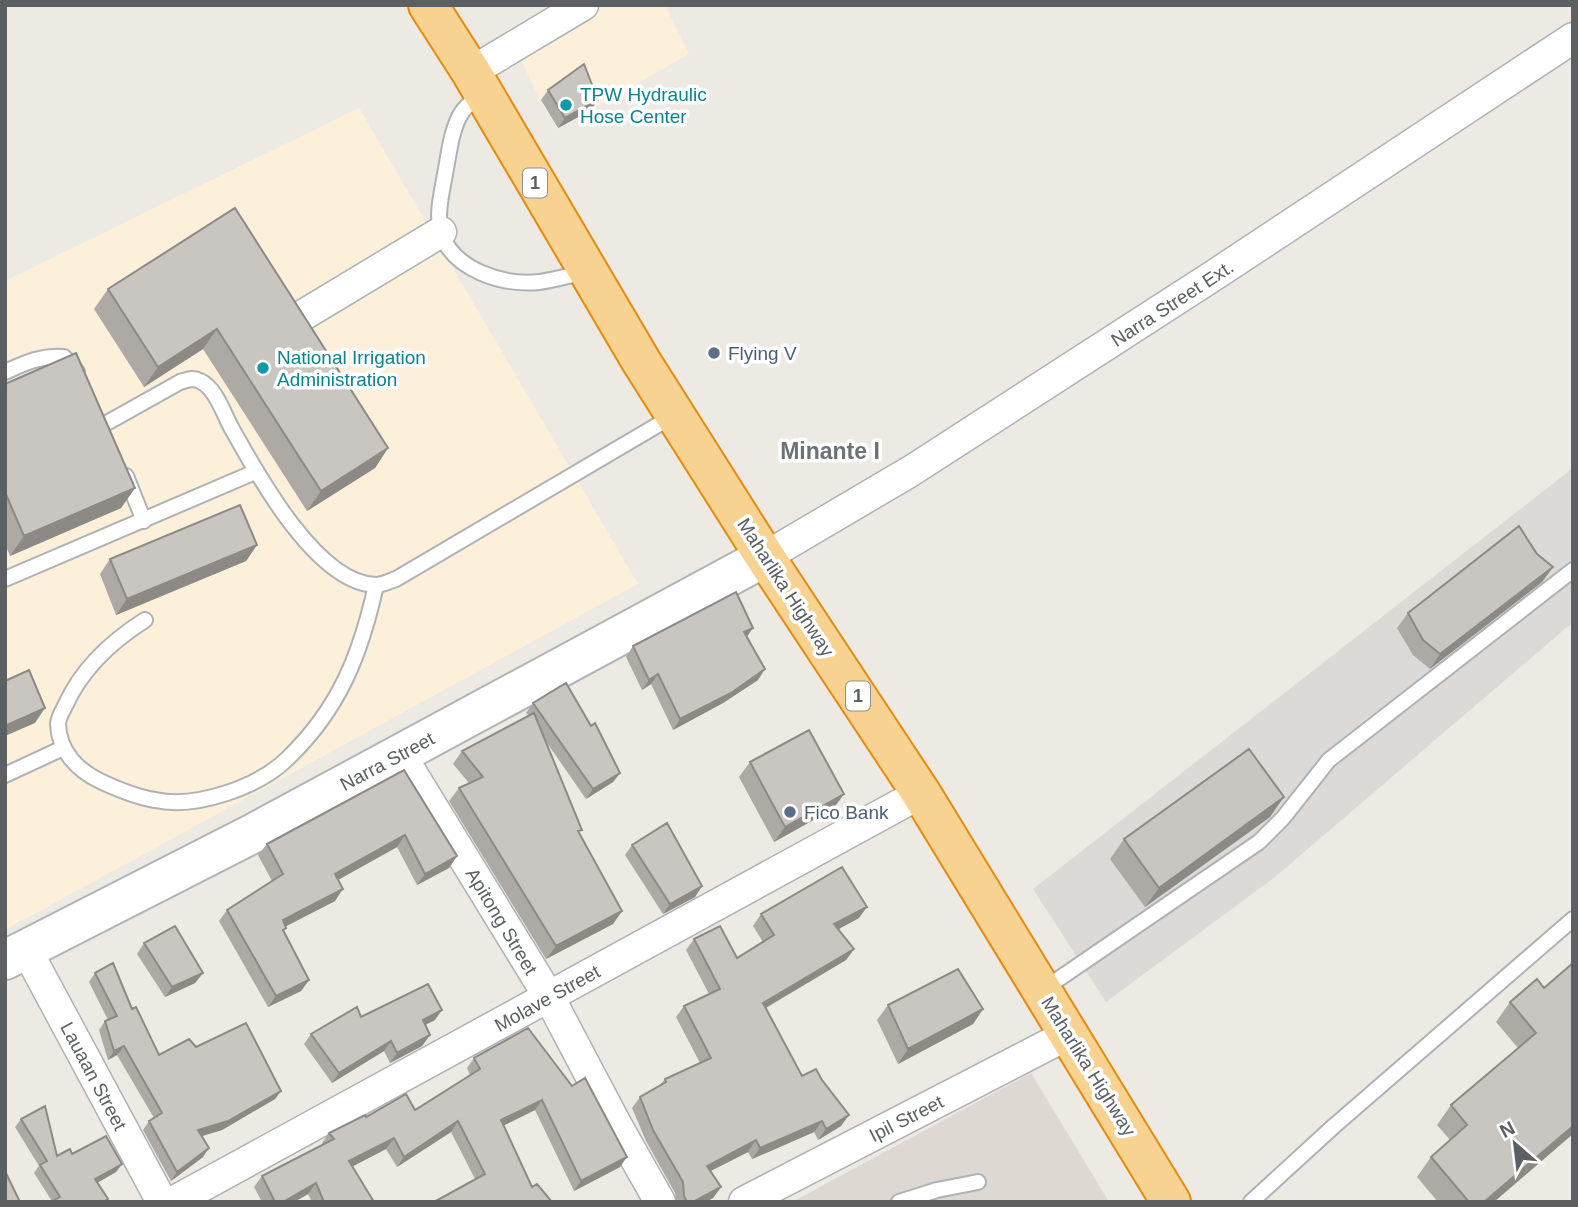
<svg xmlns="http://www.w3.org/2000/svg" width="1578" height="1207" font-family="Arial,sans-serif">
<rect width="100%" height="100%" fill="#edeae4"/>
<path fill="#fcf0da" d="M592,5H665L689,54L558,129L541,102L516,50Z
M359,108L638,584L5,930V281Z"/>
<path fill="#dcd9d6" d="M1573,468V622L1275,877L1106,1002L1033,889Z"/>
<path fill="#ddd9d2" d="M1031,1073L1109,1202H792Z"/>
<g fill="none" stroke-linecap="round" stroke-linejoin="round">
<g stroke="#afb2b5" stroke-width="18">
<path id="lane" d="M481,93C475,99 467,105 462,112C451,129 449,154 445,174C442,192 436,214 441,232C452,270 504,286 539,282C554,280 570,275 586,272
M5,372C25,363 41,355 64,357L77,372
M105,424L180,382C187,380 193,377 200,381C216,388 224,415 232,429C257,474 317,584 376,585C382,585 390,581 396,579L673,416
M126,476L144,521
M5,579L255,472
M145,620C112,641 82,669 66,704C63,710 58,718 58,724C59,751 77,770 100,781C117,789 136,797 155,800C196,809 259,787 288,758C340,708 361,653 376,585
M5,775L63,748
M1044,989L1259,842L1283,818L1329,760L1573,570
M899,1202L937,1190L978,1182
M1251,1202L1334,1126L1573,919"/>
</g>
<g stroke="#afb2b5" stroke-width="33">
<path id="street" d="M471,72L583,5
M300,317L441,232
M765,557L911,471L1216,274L1573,38
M400,754L549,997L617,1126L660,1202
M26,949L162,1202
M173,1202L921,793
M744,1202L1069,1034"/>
</g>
<g stroke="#b0b4b8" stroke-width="42">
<path id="secondary" d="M5,960L252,834L765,557"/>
</g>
<g stroke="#e58a0c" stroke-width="42">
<path id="highway" d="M428,5L471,72L641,361L765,557L921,793L1171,1202"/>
</g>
<use href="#lane" stroke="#fff" stroke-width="14"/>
<use href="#street" stroke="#fff" stroke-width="30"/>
<use href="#secondary" stroke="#fff" stroke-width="38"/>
<use href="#highway" stroke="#f7d291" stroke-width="38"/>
</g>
<path fill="#ada9a5" d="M548,90L591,110L558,128L541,100Z
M235,208L388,448L375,468L307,511L203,349L144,387L94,309L108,289Z
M5,384L135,488L121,508L10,556L5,544Z
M257,545L246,561L116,615L100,574L110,559Z
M1537,554L1553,567L1542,582L1430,669L1413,655L1397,628L1408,613Z
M747,637L758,680L723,703L673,730L651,684L642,690L626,657L633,646Z
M533,703L591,726L620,773L613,782L586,799L545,740L580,834L622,911L613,924L546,959L449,801L459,788L469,783L453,764L462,751L529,716L526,713Z
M750,762L844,794L833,809L774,842L739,777Z
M404,770L457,856L449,868L417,885L397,847L338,880L335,901L286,926L284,932L309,980L301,991L268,1007L219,921L227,910L272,881L258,855L267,844Z
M1270,817L1145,907L1110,859L1124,839Z
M632,845L702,886L695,897L663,914L625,855Z
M761,914L859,918L838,929L854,949L846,960L766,1008L802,1076L841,1126L818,1140L814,1132L752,1159L748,1152L710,1171L721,1187L713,1198L706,1202H676L675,1193L646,1141L632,1108L640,1097L660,1085L665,1079L700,1063L676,1017L684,1006L709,994L686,950L694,939L737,958L763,942L753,926Z
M144,943L203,973L195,983L165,997L137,954Z
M1573,963L1494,1202H1438L1417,1177L1431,1157L1450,1140L1437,1125L1451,1105L1518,1048L1496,1022L1510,1002L1544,988Z
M95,973L132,1009L159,1055L196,1047L281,1091L275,1099L222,1130L202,1136L203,1157L171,1181L143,1130L149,1121L154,1118L117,1055L108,1060L99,1030L105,1021L108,1020L89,982Z
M888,1005L983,1009L973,1024L898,1064L877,1020Z
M361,1017L435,1020L425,1025L430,1035L422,1046L390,1063L384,1051L332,1083L304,1044L311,1034Z
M528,1028L620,1167L574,1191L535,1110L503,1126L532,1187L552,1202L475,1179L451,1132L397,1167L386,1149L352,1166L374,1202H312L308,1194L294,1202H262L254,1187L262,1176L323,1144L322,1143L329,1133L366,1117L415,1110L470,1075L467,1068L474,1058Z
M21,1119L57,1156L72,1154L122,1164L116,1172L98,1182L108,1199L106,1202H51L52,1201L34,1173L39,1166L15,1127Z"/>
<path fill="#8d8a86" d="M598,100L591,110L558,128L565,118Z
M217,329L203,349L144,387L158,367Z
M388,448L375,468L307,511L321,491Z
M135,488L121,508L10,556L24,536Z
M257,545L246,561L116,615L127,599Z
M1553,567L1542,582L1430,669L1440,654Z
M753,628L746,638L744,632Z
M765,669L758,680L723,703L673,730L680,719Z
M658,674L651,684L642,690L649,680Z
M45,708L35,723L5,736V726Z
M620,773L613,782L586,799L593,789Z
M844,794L833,809L774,842L785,827Z
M1284,797L1270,817L1145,907L1159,888Z
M405,835L397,847L327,886L335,874Z
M457,856L449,868L417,885L425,874Z
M702,886L695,897L663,914L670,904Z
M343,889L335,901L275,932L283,920Z
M867,907L859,918L826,936L834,924Z
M622,911L613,924L546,959L556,946Z
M854,949L846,960L755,1014L763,1003Z
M203,973L195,983L165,997L172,987Z
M309,980L301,991L268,1007L276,996Z
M983,1009L973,1024L898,1064L908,1049Z
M442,1010L435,1020L415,1030L423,1020Z
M430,1035L422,1046L390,1063L397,1053Z
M391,1041L384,1051L332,1083L339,1073Z
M124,1046L117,1055L108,1060L114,1051Z
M281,1091L275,1099L222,1130L192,1139L198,1130Z
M542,1100L535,1110L494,1130L501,1120Z
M849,1115L841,1126L818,1140L826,1129Z
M458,1121L451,1132L397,1167L404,1157Z
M822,1121L814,1132L752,1159L760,1148Z
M1573,1126V1134L1494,1202H1484Z
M394,1138L386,1149L342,1172L349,1161Z
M756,1140L748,1152L699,1177L707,1166Z
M209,1148L203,1157L171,1181L177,1172Z
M627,1157L620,1167L574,1191L581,1181Z
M122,1164L116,1172L90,1187L95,1179Z
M316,1183L308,1194L294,1202H283Z
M721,1187L713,1198L706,1202H693Z"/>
<path fill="#c9c5c0" stroke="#8d8a86" stroke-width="2" d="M584,64L598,100L565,118L548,90Z
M235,208L388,448L321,491L217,329L158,367L108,289Z
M76,353L135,488L24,536L5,492V384Z
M240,505L257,545L127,599L110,559Z
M1519,526L1537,554L1553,567L1440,654L1423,640L1408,613Z
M736,592L753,628L744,632L765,669L731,693L680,719L658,674L649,680L633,646Z
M29,670L45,708L5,726V681Z
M566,683L591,726L595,723L620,773L593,789L533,703Z
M534,713L582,830L578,831L622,911L556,946L459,788L483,777L462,751Z
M809,730L844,794L785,827L750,762Z
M1249,749L1284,797L1159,888L1124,839Z
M404,770L457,856L425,874L405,835L335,874L343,889L283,920L286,928L283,930L309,980L276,996L227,910L283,874L267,844Z
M667,823L702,886L670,904L632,845Z
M842,867L867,907L834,924L854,949L763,1003L802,1076L816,1069L822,1080L849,1115L826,1129L822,1121L760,1148L756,1140L707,1166L721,1187L693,1202H687L684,1196L683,1182L653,1130L640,1097L666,1082L665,1079L711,1058L684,1006L720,989L694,939L720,926L737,958L774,935L761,914Z
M175,926L203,973L172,987L144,943Z
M113,963L132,1009L136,1007L159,1055L189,1039L196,1047L246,1023L281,1091L228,1121L198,1130L209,1148L177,1172L149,1121L162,1113L124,1046L114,1051L105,1021L117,1016L95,973Z
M1573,963V1126L1484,1202H1469L1431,1157L1467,1125L1451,1105L1536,1033L1510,1002L1537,979L1544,988Z
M958,969L983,1009L908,1049L888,1005Z
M428,984L442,1010L423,1020L430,1035L397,1053L391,1041L339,1073L311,1034L357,1007L361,1017Z
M528,1028L572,1086L585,1078L627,1157L581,1181L542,1100L501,1120L532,1187L537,1184L552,1202H434L485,1174L458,1121L404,1157L394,1138L349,1161L374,1202H324L316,1183L283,1202H275L262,1176L334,1139L329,1133L365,1115L366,1117L406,1094L415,1110L480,1069L474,1058Z
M45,1106L57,1156L70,1149L72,1154L106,1136L122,1164L95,1179L108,1199L103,1202H51L60,1197L40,1165L47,1161L21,1119Z
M5,1171L20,1202H5Z"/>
<g fill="#0f9aa8" stroke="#fff" stroke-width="2.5">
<circle cx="566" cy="105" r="7"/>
<circle cx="263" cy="368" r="7"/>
</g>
<g fill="#5c6f8a" stroke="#fff" stroke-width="2.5">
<circle cx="714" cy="353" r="7"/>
<circle cx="790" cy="812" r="7"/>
</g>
<g text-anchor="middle" stroke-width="7" stroke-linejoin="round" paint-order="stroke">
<g fill="#fff" stroke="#8d9092" stroke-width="2">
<rect x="523" y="168.5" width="24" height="29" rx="5"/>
<rect x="846" y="681.5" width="24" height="29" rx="5"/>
</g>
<g font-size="18" font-weight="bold" fill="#5c6063">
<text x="535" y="189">1</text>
<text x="858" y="702">1</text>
</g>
<g font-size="19" fill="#0d838f" stroke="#fff" text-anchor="start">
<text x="580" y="101">TPW Hydraulic<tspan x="580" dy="22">Hose Center</tspan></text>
<text x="277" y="364">National Irrigation<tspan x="277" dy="22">Administration</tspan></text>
</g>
<g font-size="19" fill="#5c6063" stroke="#fff">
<text transform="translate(1172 303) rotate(-33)" y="7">Narra Street Ext.</text>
<text transform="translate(786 587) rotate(57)" y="7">Maharlika Highway</text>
<text transform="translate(387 761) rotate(-28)" y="7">Narra Street</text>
<text transform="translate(502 921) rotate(59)" y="7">Apitong Street</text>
<text transform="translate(547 998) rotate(-29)" y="7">Molave Street</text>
<text transform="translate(1089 1066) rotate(58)" y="7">Maharlika Highway</text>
<text transform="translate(94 1076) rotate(62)" y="7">Lauaan Street</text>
<text transform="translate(906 1118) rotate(-27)" y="7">Ipil Street</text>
</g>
<g font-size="19" fill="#4e5e75" stroke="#fff" text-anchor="start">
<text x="728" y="360">Flying V</text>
<text x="804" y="819">Fico Bank</text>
</g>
<g font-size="23" font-weight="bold" fill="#6d7275" stroke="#fff">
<text x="830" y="459">Minante I</text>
</g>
</g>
<rect width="1578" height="1207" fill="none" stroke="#5c6063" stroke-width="14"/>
<g transform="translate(1515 1144) rotate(332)" stroke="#ffffff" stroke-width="5" paint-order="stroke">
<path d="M0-5L12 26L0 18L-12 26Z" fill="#5c6063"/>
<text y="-10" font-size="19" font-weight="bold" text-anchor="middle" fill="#5c6063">N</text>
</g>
</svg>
